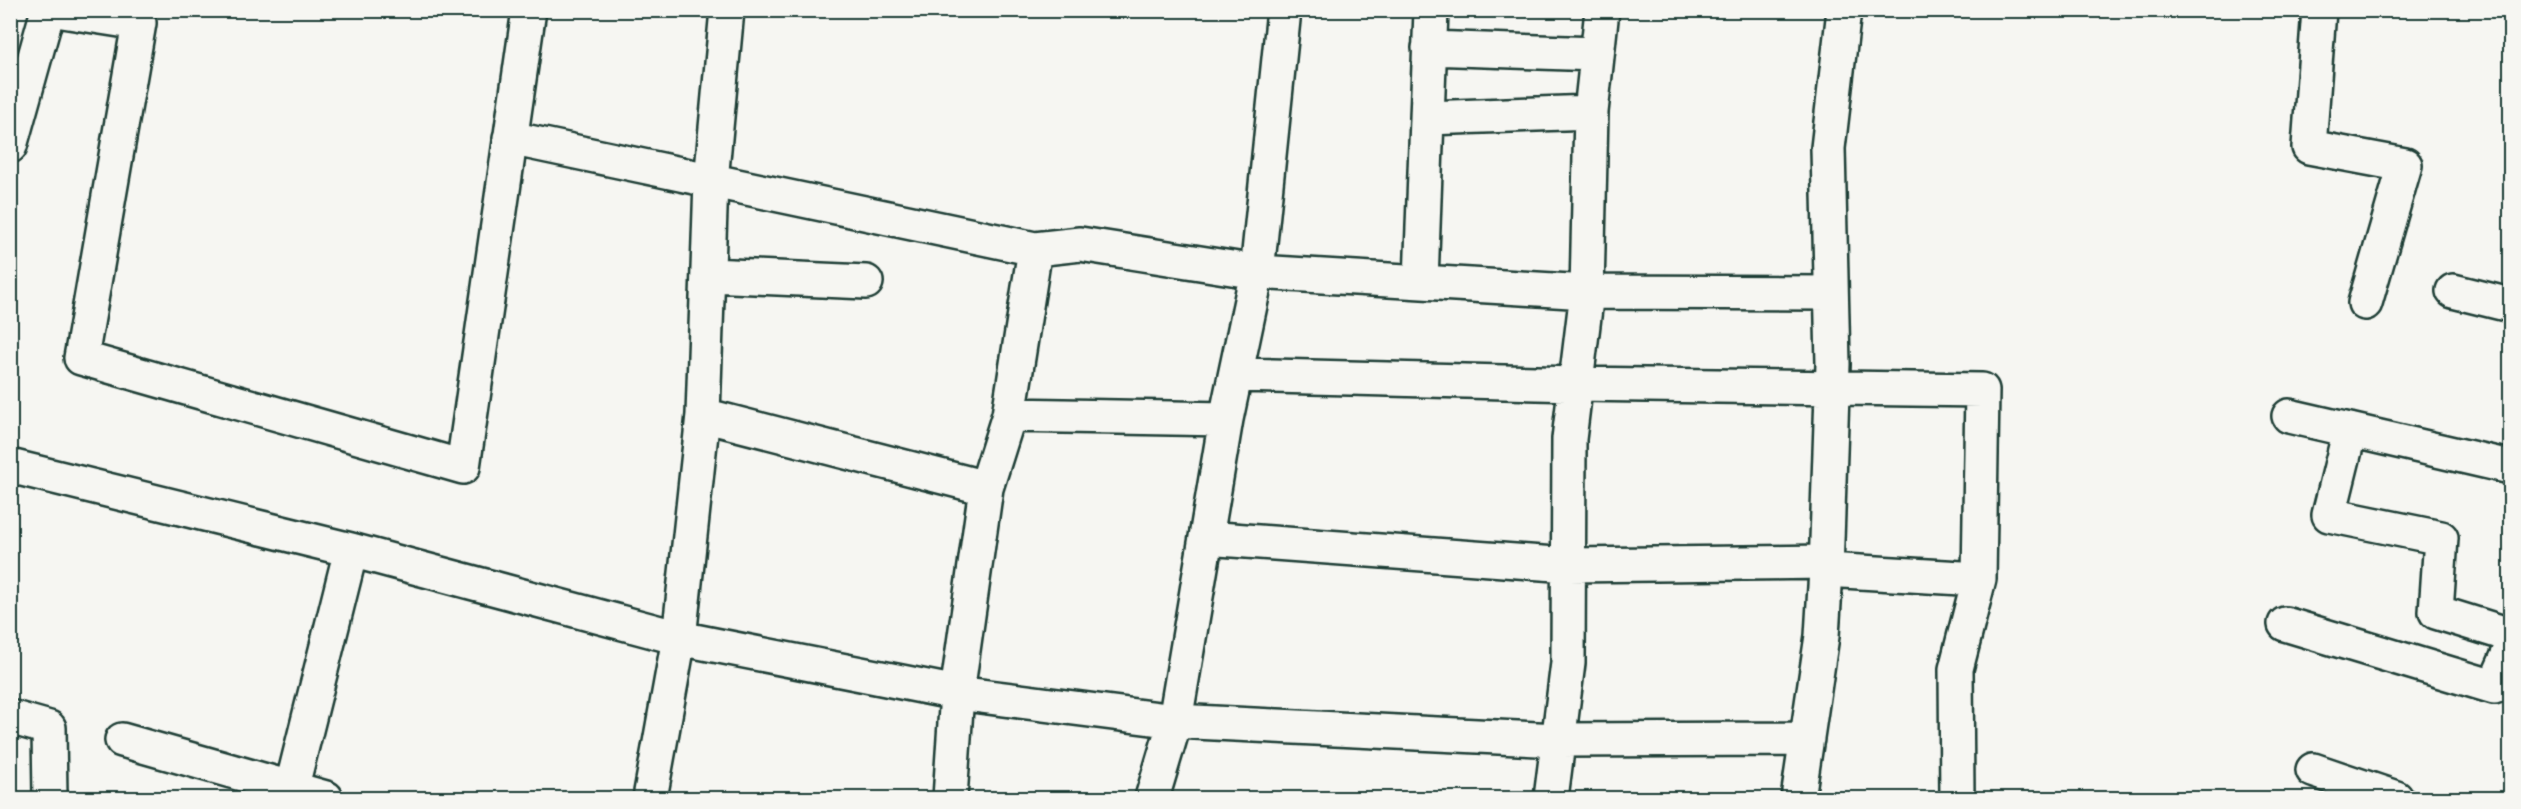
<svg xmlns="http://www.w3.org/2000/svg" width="2521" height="809" font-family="'Gochi Hand',sans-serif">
<rect width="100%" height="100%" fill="#f6f6f2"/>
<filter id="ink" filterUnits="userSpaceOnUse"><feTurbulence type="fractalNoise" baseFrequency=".0167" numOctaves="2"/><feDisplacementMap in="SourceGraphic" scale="12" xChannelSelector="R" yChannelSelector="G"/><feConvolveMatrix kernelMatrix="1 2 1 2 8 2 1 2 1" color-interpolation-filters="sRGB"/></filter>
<g filter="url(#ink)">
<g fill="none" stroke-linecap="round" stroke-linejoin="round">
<g stroke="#1f3d34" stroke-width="38">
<path id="street" d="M56,10L139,23L81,358L463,467L529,10
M2319,10L2309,147L2405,165L2365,303
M1429,48L1597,54
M1427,118L1591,112
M510,138L1035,249L1009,415L986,488L957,693L950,798
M1035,249L1080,244L1257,272L1587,292L1831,293
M709,275L866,282
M1421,281L1431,10
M2453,291L2510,305
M1237,375L1576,384L1982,390L1979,579L1956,669L1957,798
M703,415L986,488
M1009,415L1226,419
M2289,416L2510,467
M2350,430L2329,515L2441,538L2436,612L2510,635
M10,466L351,550L679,638L957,693L1175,721L1558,740L1807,739
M1206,538L1569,565L1826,562
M1826,570L1979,579
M2285,624L2494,687L2510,651
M10,717L49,728L50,798
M122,740L326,798
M2313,770L2396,798
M289,798L351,550
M650,798L679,638L703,415L711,181L727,10
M1152,798L1175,721L1226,419L1257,272L1284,10
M1551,798L1568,663L1569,439L1587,292L1591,112L1602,10
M1798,798L1822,636L1826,570L1833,364L1828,148L1844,10"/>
</g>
<g stroke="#1f3d34" stroke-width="38">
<path id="secondary" d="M10,146L48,10"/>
</g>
<use href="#street" stroke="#f6f6f2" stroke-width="33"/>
<use href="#secondary" stroke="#f6f6f2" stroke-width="33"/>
</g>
</g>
<rect width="2521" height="809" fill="none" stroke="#f6f6f2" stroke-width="36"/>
<rect x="18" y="18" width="2485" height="773" fill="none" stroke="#1f3d34" stroke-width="2" filter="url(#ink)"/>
</svg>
